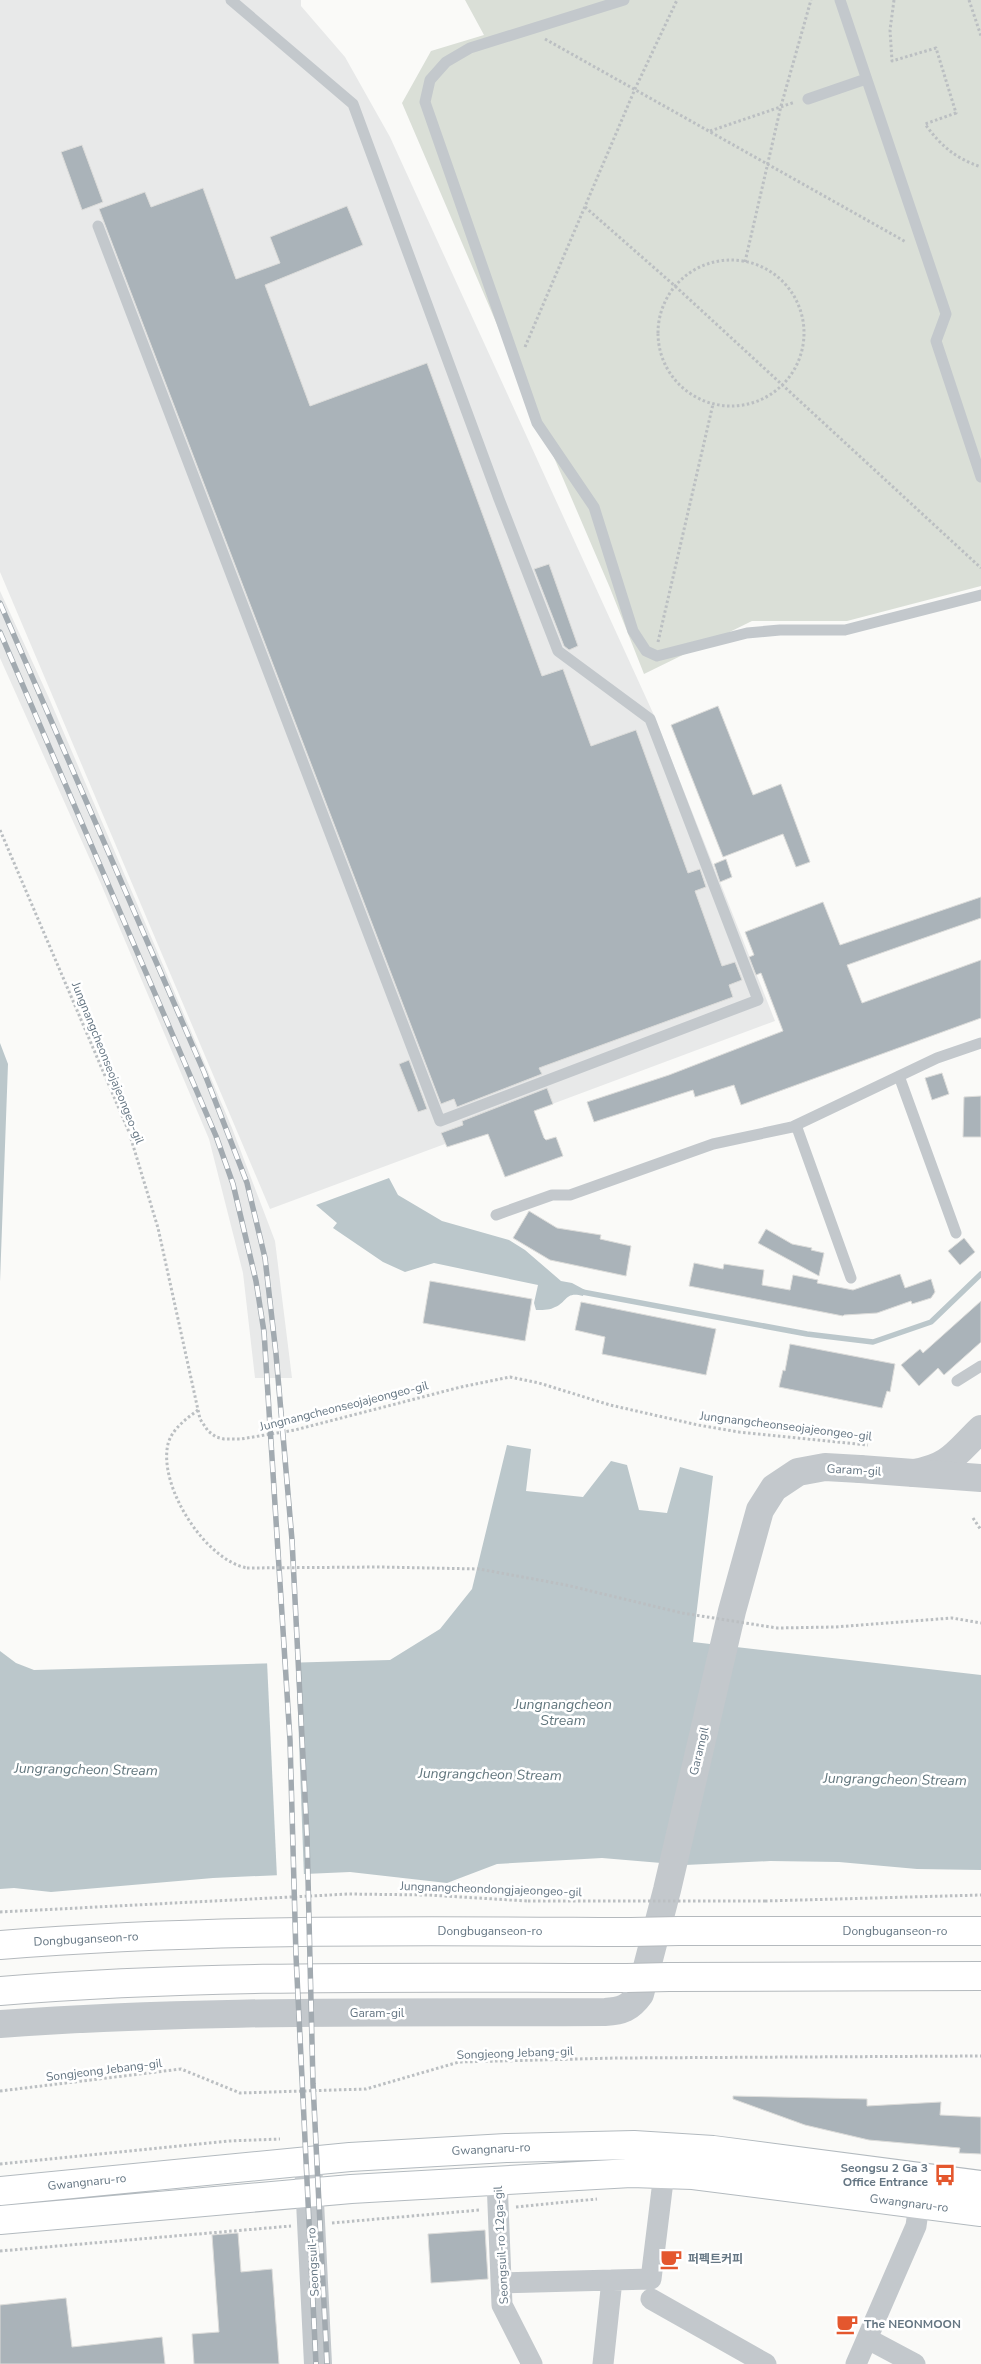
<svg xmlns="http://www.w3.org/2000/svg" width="981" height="2364" font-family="'Nunito Sans','Noto Sans KR',sans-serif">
<rect width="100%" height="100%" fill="#fafaf8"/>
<path fill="#e8e9e9" d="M0,0H301V6L345,57L390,137L653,713L775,1021L270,1209L0,572Z
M0,591L49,698L141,913L232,1128L275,1241L292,1378H255L243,1273L209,1139L101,884L0,658Z"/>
<path fill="#dadfd7" d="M465,0H981V586L847,621H752L644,674L610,588L402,103L431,51L484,35Z"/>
<path fill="#bbc7cb" d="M0,1043L8,1064L0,1282Z
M389,1178L398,1195L442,1221L509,1240L525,1250L561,1281L572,1283L585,1290L583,1296C564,1291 568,1303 553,1308C549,1310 541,1310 536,1310L534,1303L538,1285L434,1263L405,1272L383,1262L333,1228L337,1223L316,1205Z
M507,1445L531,1449L526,1491L583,1497L611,1461L627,1465L639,1510L667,1513L680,1467L713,1476L693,1642L981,1675V1870L917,1869L839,1862L770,1861L685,1865L602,1858L497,1864L447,1883L350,1872L213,1878L51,1892L14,1888L0,1889V1651L16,1663L34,1670L390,1660L440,1629L472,1589Z"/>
<path fill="#fafaf8" d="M296,1660L304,1877L277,1878L267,1661Z"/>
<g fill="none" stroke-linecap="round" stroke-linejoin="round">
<path stroke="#bbc7cb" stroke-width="5.5" d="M577,1291L807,1334L873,1342L931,1322L981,1274"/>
</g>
<path fill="#aab3b9" stroke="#dcdcda" d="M82,145L103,202L82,210L61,152Z
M203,188L236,279L280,263L270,237L347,206L363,245L265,285L310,406L427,363L542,676L563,669L591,746L636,730L688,873L700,869L706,887L695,891L722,966L735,962L742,980L729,985L733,997L539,1068L542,1074L457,1107L454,1099L441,1104L99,209L145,192L151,207Z
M549,564L578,646L569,650L564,646L534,569Z
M718,706L753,795L781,784L810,862L796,867L783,834L723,857L671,725Z
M726,859L732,877L720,882L714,864Z
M981,897V918L847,965L862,1003L981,960V1018L741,1105L734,1085L695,1097L693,1090L594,1122L587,1102L669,1075L783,1031L761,973L756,975L749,957L754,955L745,932L823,902L840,945Z
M409,1060L427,1109L418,1112L399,1064Z
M942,1073L949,1094L932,1100L925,1078Z
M547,1088L553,1104L534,1111L544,1138L546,1140L556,1137L563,1156L505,1177L488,1134L447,1147L441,1133L463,1125L462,1121Z
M981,1096V1137H963L964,1097Z
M529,1211L557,1228L601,1235L600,1239L631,1246L626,1276L550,1260L513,1238Z
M766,1229L792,1244L812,1248L811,1250L824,1253L819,1276L758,1243Z
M964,1238L975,1252L960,1265L948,1251Z
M694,1263L723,1269L724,1264L764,1270L762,1285L790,1290L793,1275L818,1280L817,1283L853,1290L900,1274L905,1288L931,1279L935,1292L931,1298L912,1304L911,1301L877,1313L844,1315L843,1316L689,1286Z
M430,1281L532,1299L525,1341L423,1323Z
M981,1301V1342L944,1375L938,1368L919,1386L901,1365L920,1349L923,1353Z
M581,1302L716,1329L706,1375L602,1354L605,1337L575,1330Z
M790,1344L895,1364L890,1392L887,1391L882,1408L779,1387L783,1370L785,1371Z
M733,2096L867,2099V2106L941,2102L940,2115L981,2117V2154L959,2153L960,2148L869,2140L805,2125L733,2099Z
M485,2230L488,2279L431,2283L428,2234Z
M238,2233L241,2272L272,2269L279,2364H194L192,2334L219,2332L212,2235Z
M66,2298L72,2347L162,2337L165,2364H0V2305Z"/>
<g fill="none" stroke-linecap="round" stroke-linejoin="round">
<g stroke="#b3babf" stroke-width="30">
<path id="secondary" d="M0,2191L350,2157L506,2148L634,2145L713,2150L981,2185
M0,2220L351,2189L631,2173L693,2175L981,2212"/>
</g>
<g stroke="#b4b9bd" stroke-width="30">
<path id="trunk" d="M679,1931H981
M0,1945C210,1928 420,1931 631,1932
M669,1977L981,1976
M0,1991C208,1974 418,1978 627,1978"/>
</g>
<path stroke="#bbbfc2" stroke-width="3" stroke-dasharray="2.5 2.5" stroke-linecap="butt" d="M894,0L890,30L892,61L936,48L956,113L925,124C941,146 955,158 981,167
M969,0L981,36
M545,39L906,242
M710,131L795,102
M585,207L675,286L981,568
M658 333a73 73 0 1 1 146 0a73 73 0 1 1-146 0Z
M745,262L781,106L811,0
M525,347L635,89L677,0
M658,642L713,404
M0,830L129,1132L158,1228L200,1419L208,1431L216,1437L224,1439H241L295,1430L461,1387L510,1377L539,1383L610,1405L698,1425L739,1432L868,1445
M198,1410C186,1419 172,1429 168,1444C158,1486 205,1560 247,1568
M973,1518L981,1530
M765,1901L981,1895
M0,1912L349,1894L428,1895L528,1901
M0,2091L181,2069L240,2093L366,2089L459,2062L617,2058L981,2056
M0,2164L229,2141L280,2139
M516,2207L597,2199
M332,2223L480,2210
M0,2251L291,2226"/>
<path stroke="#c3c8cc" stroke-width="11" d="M624,0L470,48L446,62L430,80L425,102L537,423L594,507L633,631L646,651L657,656L747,633L780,630H845L981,595
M840,0L946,314L936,341L981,477
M808,99L866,79
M98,226L440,1121L758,1000L650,719L558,651L499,499L353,104L231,0
M899,1076L956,1233
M796,1125L851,1278
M496,1215L552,1195H570L713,1144L792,1127L937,1058L981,1043
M957,1381L981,1366"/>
<path stroke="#c3c8cc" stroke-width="21" d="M497,2180L502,2305L532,2364
M502,2283L651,2279L664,2173
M651,2299L766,2364
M868,2339L915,2364
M603,2364L612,2280
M856,2364L916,2226L919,2204"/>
<path stroke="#c3c8cc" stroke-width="28" d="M914,1473C950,1467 956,1453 981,1429
M0,2024C201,2009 403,2013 605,2012C622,2011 630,2008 640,1994L667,1890L732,1611L760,1510L774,1488L798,1472L825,1467L860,1469
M308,2161L318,2364"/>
<use href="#secondary" stroke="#fff" stroke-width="28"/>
<use href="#trunk" stroke="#fff" stroke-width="28"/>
<g stroke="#a2aab0" stroke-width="5.5">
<path id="rail" d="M0,603L204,1072L247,1183L265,1258L276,1354L292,1540L307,1836L313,2084L327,2364
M0,632L216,1136L233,1184L256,1281L264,1332L290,1740L296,1956L316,2364"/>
</g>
<use href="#rail" stroke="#fff" stroke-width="4" stroke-dasharray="11" stroke-linecap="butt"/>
<g stroke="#b4b9bd" stroke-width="30" stroke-linecap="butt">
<path id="trunk-bridge" d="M631,1932L679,1931
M627,1978L669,1977"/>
</g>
<path stroke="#bbbfc2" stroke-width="3" stroke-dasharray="2.5 2.5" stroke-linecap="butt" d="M247,1568L380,1567L479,1569L566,1585L682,1613L777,1628L835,1627L952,1618L981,1623
M528,1901H765"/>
<path stroke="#c3c8cc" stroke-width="28" d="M860,1469L981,1478"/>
<use href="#trunk-bridge" stroke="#fff" stroke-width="28"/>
</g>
<defs>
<g id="bus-bare" transform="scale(1.725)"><path d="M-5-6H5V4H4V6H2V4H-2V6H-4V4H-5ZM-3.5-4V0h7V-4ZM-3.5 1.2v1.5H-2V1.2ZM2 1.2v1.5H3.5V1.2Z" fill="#e4572e" stroke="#fff" stroke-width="2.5" paint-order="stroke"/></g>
<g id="cafe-bare" transform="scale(1.725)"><path d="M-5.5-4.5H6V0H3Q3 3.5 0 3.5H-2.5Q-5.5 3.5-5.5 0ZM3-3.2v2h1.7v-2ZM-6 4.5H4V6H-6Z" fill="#e4572e" stroke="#fff" stroke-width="2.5" paint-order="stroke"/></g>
</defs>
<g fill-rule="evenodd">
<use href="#bus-bare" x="945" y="2175"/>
<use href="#cafe-bare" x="671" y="2259"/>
<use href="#cafe-bare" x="847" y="2324"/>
</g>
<g text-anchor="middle" stroke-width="5" stroke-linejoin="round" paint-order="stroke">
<g font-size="12" fill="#657683" stroke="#fff">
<text transform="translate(108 1063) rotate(68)" y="4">Jungnangcheonseojajeongeo-gil</text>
<text transform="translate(344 1406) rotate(-14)" y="4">Jungnangcheonseojajeongeo-gil</text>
<text transform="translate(786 1426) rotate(7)" y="4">Jungnangcheonseojajeongeo-gil</text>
<text transform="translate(854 1470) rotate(3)" y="4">Garam-gil</text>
<text transform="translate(699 1751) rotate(-77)" y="4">Garamgil</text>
<text transform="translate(491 1889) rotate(2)" y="4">Jungnangcheondongjajeongeo-gil</text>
<text x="490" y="1935">Dongbuganseon-ro</text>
<text x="895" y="1935">Dongbuganseon-ro</text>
<text transform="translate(86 1939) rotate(-3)" y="4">Dongbuganseon-ro</text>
<text x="377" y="2017">Garam-gil</text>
<text transform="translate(515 2053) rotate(-2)" y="4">Songjeong Jebang-gil</text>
<text transform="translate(104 2070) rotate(-7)" y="4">Songjeong Jebang-gil</text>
<text transform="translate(491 2149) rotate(-3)" y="4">Gwangnaru-ro</text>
<text transform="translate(87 2182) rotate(-6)" y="4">Gwangnaru-ro</text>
<text transform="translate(909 2203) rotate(7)" y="4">Gwangnaru-ro</text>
<text transform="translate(501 2245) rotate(-93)" y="4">Seongsuil-ro 12ga-gil</text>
<text transform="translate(313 2262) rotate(-93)" y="4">Seongsuil-ro</text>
</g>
<g font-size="12" font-weight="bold" fill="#657683" stroke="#fff" text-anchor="start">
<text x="928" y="2172" text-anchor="end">Seongsu 2 Ga 3<tspan x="928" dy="14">Office Entrance</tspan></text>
<text x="688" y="2263">퍼펙트커피</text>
<text x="864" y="2328">The NEONMOON</text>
</g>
<g font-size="14" font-style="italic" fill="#60757c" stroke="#fff">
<text x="563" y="1709">Jungnangcheon<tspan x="563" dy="16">Stream</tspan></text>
<text transform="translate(86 1769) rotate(1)" y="5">Jungrangcheon Stream</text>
<text transform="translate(490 1774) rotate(1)" y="5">Jungrangcheon Stream</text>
<text transform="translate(895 1779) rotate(1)" y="5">Jungrangcheon Stream</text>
</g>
</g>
</svg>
